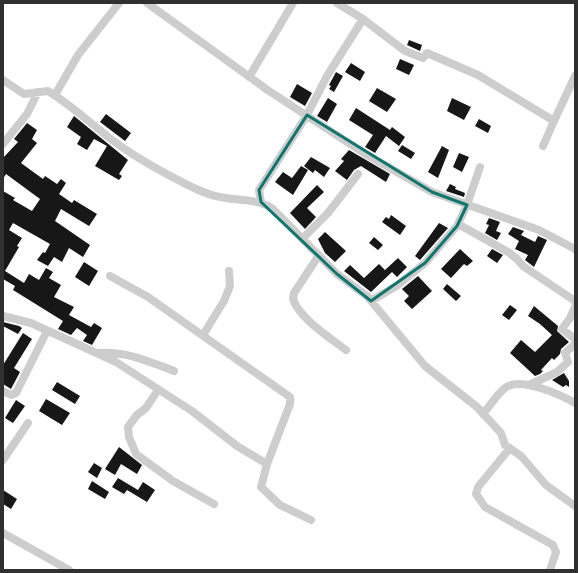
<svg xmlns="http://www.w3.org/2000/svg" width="578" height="573" font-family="'Fira Sans',sans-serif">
<rect width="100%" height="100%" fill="#fff"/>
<path fill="#171717" d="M409,40L422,45L420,51L407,45Z
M400,59L414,65L409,75L396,69Z
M351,63L365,72L360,81L345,72Z
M336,72L343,76L334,92L329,89L331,86L329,85Z
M297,84L312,93L305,106L290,97Z
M377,88L396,99L387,112L369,101Z
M328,98L337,104L327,122L317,116Z
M452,98L471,107L464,120L447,111Z
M356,108L390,130L392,127L405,137L399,146L386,136L375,153L365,147L373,135L349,120Z
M106,114L131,133L125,141L100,122Z
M74,116L128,160L119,174L122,176L119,180L95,166L107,146L94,139L87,150L77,144L81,137L67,127Z
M479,119L491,126L488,133L475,126Z
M27,123L37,130L32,139L37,143L21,163L43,179L45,176L57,184L61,179L66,183L59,194L72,203L74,200L97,214L89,226L61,209L55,221L90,245L83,257L69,248L62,262L54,257L48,266L37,260L43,252L45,253L50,244L13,223L9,230L22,238L17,246L19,247L5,271L24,283L29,274L39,280L46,268L53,272L49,278L61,285L54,297L74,307L69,315L91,327L94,323L102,328L92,345L83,341L87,335L77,328L71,335L58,329L63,321L13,290L15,286L3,279V191L15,198L13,200L32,211L40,199L6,174L3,179V158L18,142L14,139Z
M402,145L415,153L411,159L398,151Z
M442,146L449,150L438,178L428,172Z
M349,150L390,174L386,182L361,166L354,170L347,180L335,171L344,161L341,159Z
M459,153L469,157L462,172L453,167Z
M311,157L330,168L324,177L315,170L313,173L304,166Z
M301,166L308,170L293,195L275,182L283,172L292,178Z
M450,184L456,187L455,189L465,193L464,197L446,191Z
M317,185L324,192L307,208L316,217L305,229L290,213Z
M391,215L406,226L400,235L382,222L386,217L389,219Z
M489,218L500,222L496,231L501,233L497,240L485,233L489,225L486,224Z
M439,223L448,228L420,260L415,256Z
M513,227L524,231L521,235L535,242L538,236L547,240L534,267L525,260L528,255L515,249L519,241L508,234Z
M325,232L346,251L335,262L325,253L318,239Z
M374,237L383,245L378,250L369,243Z
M460,249L473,261L467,266L464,264L451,278L441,269Z
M492,249L503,255L497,263L487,256Z
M398,258L407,267L397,277L392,272L371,292L344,271L350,265L364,278L379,264L385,270Z
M84,262L98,271L89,286L75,277Z
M418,276L432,291L412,309L404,301L409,296L402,289Z
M447,284L461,296L456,301L443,289Z
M510,305L517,310L509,320L502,315Z
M534,306L558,326L557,331L569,342L561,349L560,354L554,360L552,358L541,370L543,371L540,374L535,376L510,353L521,340L535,352L552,335L540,324L528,316Z
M3,322L19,326L22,328L18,334L3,326Z
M23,333L32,339L14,368L20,372L11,389L3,384V365Z
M564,373L569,381V387L566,385L563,387L552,380Z
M57,382L80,396L75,404L52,390Z
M46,399L70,413L62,425L39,411Z
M16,400L25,406L13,423L5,418Z
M119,447L142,465L137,474L121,464L115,475L105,469Z
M94,463L102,468L97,478L88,472Z
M118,478L138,490L143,482L155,490L147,502L127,490L124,494L112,487Z
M92,481L109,492L105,499L88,489Z
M3,490L17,499L11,509L3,504Z"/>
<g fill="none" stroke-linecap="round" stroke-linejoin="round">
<path stroke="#cdcdcd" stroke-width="8" d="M147,3L269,91L367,155L432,192L539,230L575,249
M337,3L363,19L405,51L423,58L427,53L478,75L554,121L575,76
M249,77L293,3
M3,80L24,94L48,91C68,103 83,117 101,131C124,151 151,166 178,180C193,188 209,196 226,198C243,201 259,199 273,209L337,274L367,296L425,366L477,407L501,433L505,445L521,456L546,485L575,506
M55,95L78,55L119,3
M3,144L27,114L38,92
M543,146L554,121
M261,202L259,190L307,115L327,76L363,19
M458,224L508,252L517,259L523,266L575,301
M303,238L328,213L358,174
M319,255L294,293L293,299C299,318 330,338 346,350
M110,276L148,297L290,397V404L267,464L261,487L280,505L311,520
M371,301L398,285L425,263L457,226L467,205L480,167
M575,307L570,318L562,329L575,339
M3,316L31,323L116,362L192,411L237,446L267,464
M203,335L224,301L230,286L229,271
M98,353C126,351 148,361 174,371
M529,385L557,372L568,362L565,353L575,344
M158,390L146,408L137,415L128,427L129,437L136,454L173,481L214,504
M3,391L11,395L16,393L47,331
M483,414C490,406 497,394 505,388C520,376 561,395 575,403
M510,448L478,487L476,494L485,507L553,545L556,552L550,570
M3,460L28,423
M3,533L69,570"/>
</g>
<path fill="none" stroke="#0f766e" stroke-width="3" stroke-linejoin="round" d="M307,115L432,192L467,205L457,226L425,263L371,301L337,274L261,202L259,190Z"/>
<rect width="578" height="573" fill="none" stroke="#303030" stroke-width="8"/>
</svg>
